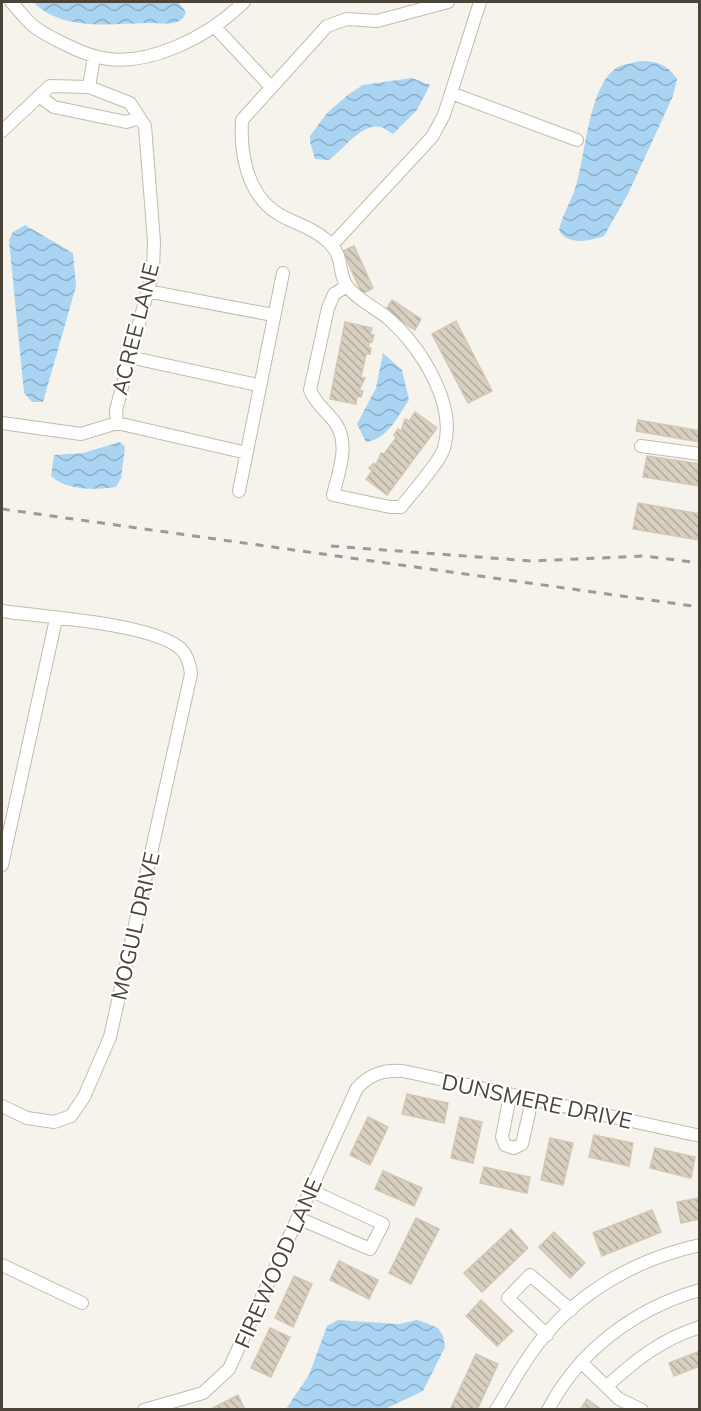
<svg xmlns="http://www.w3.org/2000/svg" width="701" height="1411" font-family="Mulish,sans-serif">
<defs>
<pattern id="water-waves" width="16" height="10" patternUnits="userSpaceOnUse" patternTransform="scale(1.5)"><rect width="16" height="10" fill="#a9d4f2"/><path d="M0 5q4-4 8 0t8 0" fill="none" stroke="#8caec5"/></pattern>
<pattern id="building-back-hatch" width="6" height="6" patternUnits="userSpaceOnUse" patternTransform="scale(1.5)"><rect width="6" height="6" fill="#d8cfc1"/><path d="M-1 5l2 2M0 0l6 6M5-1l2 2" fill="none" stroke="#b1aa9e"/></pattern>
</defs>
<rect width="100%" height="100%" fill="#f6f3ec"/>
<path fill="url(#water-waves)" d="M33,2H178L186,12C181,29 159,22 145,23C108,24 62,31 33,2Z
M640,61C657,61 667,64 677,79L673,96L628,194L604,236C590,241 567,246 559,230C562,216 569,205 574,192C586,161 587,85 618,67C624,64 633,63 640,61Z
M412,78L430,85L417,110L393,134C389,132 385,128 381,127C362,122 343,150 329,160L315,159L310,142V136L327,113L349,94L363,85Z
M25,225L73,253L76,286L43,402H32L24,393L9,240L13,232Z
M383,353L402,370L409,400C397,417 388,439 366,442L357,424L376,388Z
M120,442L125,447L121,478L116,487C96,490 67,491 51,476L54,455L83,453Z
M338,1320L399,1324L417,1320L426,1323L438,1328L443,1336L445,1347L423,1391L385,1409H286L309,1375L327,1326Z"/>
<path fill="url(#building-back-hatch)" stroke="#d3c7b4" stroke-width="1.5" d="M354,246L373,288L362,294L343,251Z
M392,300L421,319L415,330L385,311Z
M456,321L492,391L468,403L432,334Z
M345,322L372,328L370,334L374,335L372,342L370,341L368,347L371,348L370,354H366L361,377L365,378L359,390L363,391L361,397L357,396L356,404L330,399Z
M415,412L437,428L387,495L366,479L372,471L369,468L374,463L376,465L381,453L384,454L396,438L394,435L398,429L401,431L405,419L409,421Z
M638,420L700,431V442L636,431Z
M647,456L700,464V486L643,477Z
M638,503L700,514V540L633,529Z
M407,1094L448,1103L444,1123L402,1114Z
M368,1117L388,1127L370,1165L350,1155Z
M460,1117L482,1122L473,1163L451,1158Z
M594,1135L633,1143L629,1166L589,1157Z
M550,1138L573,1143L563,1185L541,1180Z
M655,1148L695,1157L691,1178L650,1168Z
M484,1167L530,1177L527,1193L480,1183Z
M383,1171L422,1188L414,1206L375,1189Z
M700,1198V1219L681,1223L677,1202Z
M652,1210L661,1232L602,1256L593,1233Z
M416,1218L439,1229L411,1284L389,1273Z
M511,1229L528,1248L482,1292L464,1273Z
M554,1232L585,1263L570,1278L539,1247Z
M339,1261L378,1280L369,1299L330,1280Z
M294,1276L312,1284L293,1327L275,1318Z
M481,1300L513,1331L497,1346L466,1316Z
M270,1328L290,1337L271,1377L251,1368Z
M700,1351V1366L674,1376L669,1363Z
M476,1354L498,1364L477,1410H450Z
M238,1395L245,1410H209Z
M587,1399L602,1410H580Z"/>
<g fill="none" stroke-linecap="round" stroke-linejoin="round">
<g stroke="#c2bbae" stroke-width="14">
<path id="minor" d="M11,2C19,10 27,22 36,28C49,37 79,52 94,56C145,71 209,36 244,2
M214,26L270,86
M451,93L577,140
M39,96L54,107L126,122L140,118
M2,131L50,86L89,87L94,57
M332,245L432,137L444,115L480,2
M347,286L334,294L328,308L310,390C316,405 328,412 336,424C350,445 338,474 333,495L390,507H401C411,494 440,462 444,448C457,405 422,349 390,320C378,309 357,300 347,286C336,271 347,257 325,239C310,226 292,223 277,213C247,194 240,153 242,120L327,26L347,19L377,21L448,2
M147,291L273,315
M129,357L258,385
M2,423L81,434L117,423L116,410L153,271L154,242L145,126L130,103L89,87
M117,423L247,453
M641,446L700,454
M239,491L283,273
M2,611C42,617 153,623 181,649C188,656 190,664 191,674L110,1037L84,1097L71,1116L54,1122L27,1118L2,1106
M2,865L56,619
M510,1096L502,1137L505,1145L514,1148L522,1144L532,1100
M298,1218L370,1249L383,1224L310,1190
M2,1265L82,1303
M547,1335L508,1298L530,1275L571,1310
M581,1362L619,1399L642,1410
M607,1386C637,1359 660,1340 700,1327
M144,1410L203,1393L229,1369L357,1088C370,1074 383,1070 403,1071L700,1136
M496,1410C510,1388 522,1364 538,1344C578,1292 636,1259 700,1245
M548,1410C579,1350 636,1308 700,1290"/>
</g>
<use href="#minor" stroke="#fff" stroke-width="12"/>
<path stroke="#9a9a9a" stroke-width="3" stroke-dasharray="8 8" stroke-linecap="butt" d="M2,509L700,607
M331,546L532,561L645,556L700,563"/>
</g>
<g text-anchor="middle" stroke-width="4.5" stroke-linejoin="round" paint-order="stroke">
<g font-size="22" fill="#4b4439" stroke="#fff">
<text transform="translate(135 329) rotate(-76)" y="8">ACREE LANE</text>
<text transform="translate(135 926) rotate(-77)" y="8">MOGUL DRIVE</text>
<text transform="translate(537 1101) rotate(12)" y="8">DUNSMERE DRIVE</text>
<text transform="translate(278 1263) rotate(-66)" y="8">FIREWOOD LANE</text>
</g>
</g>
<rect width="701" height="1411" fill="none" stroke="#4b4439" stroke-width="6"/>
</svg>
